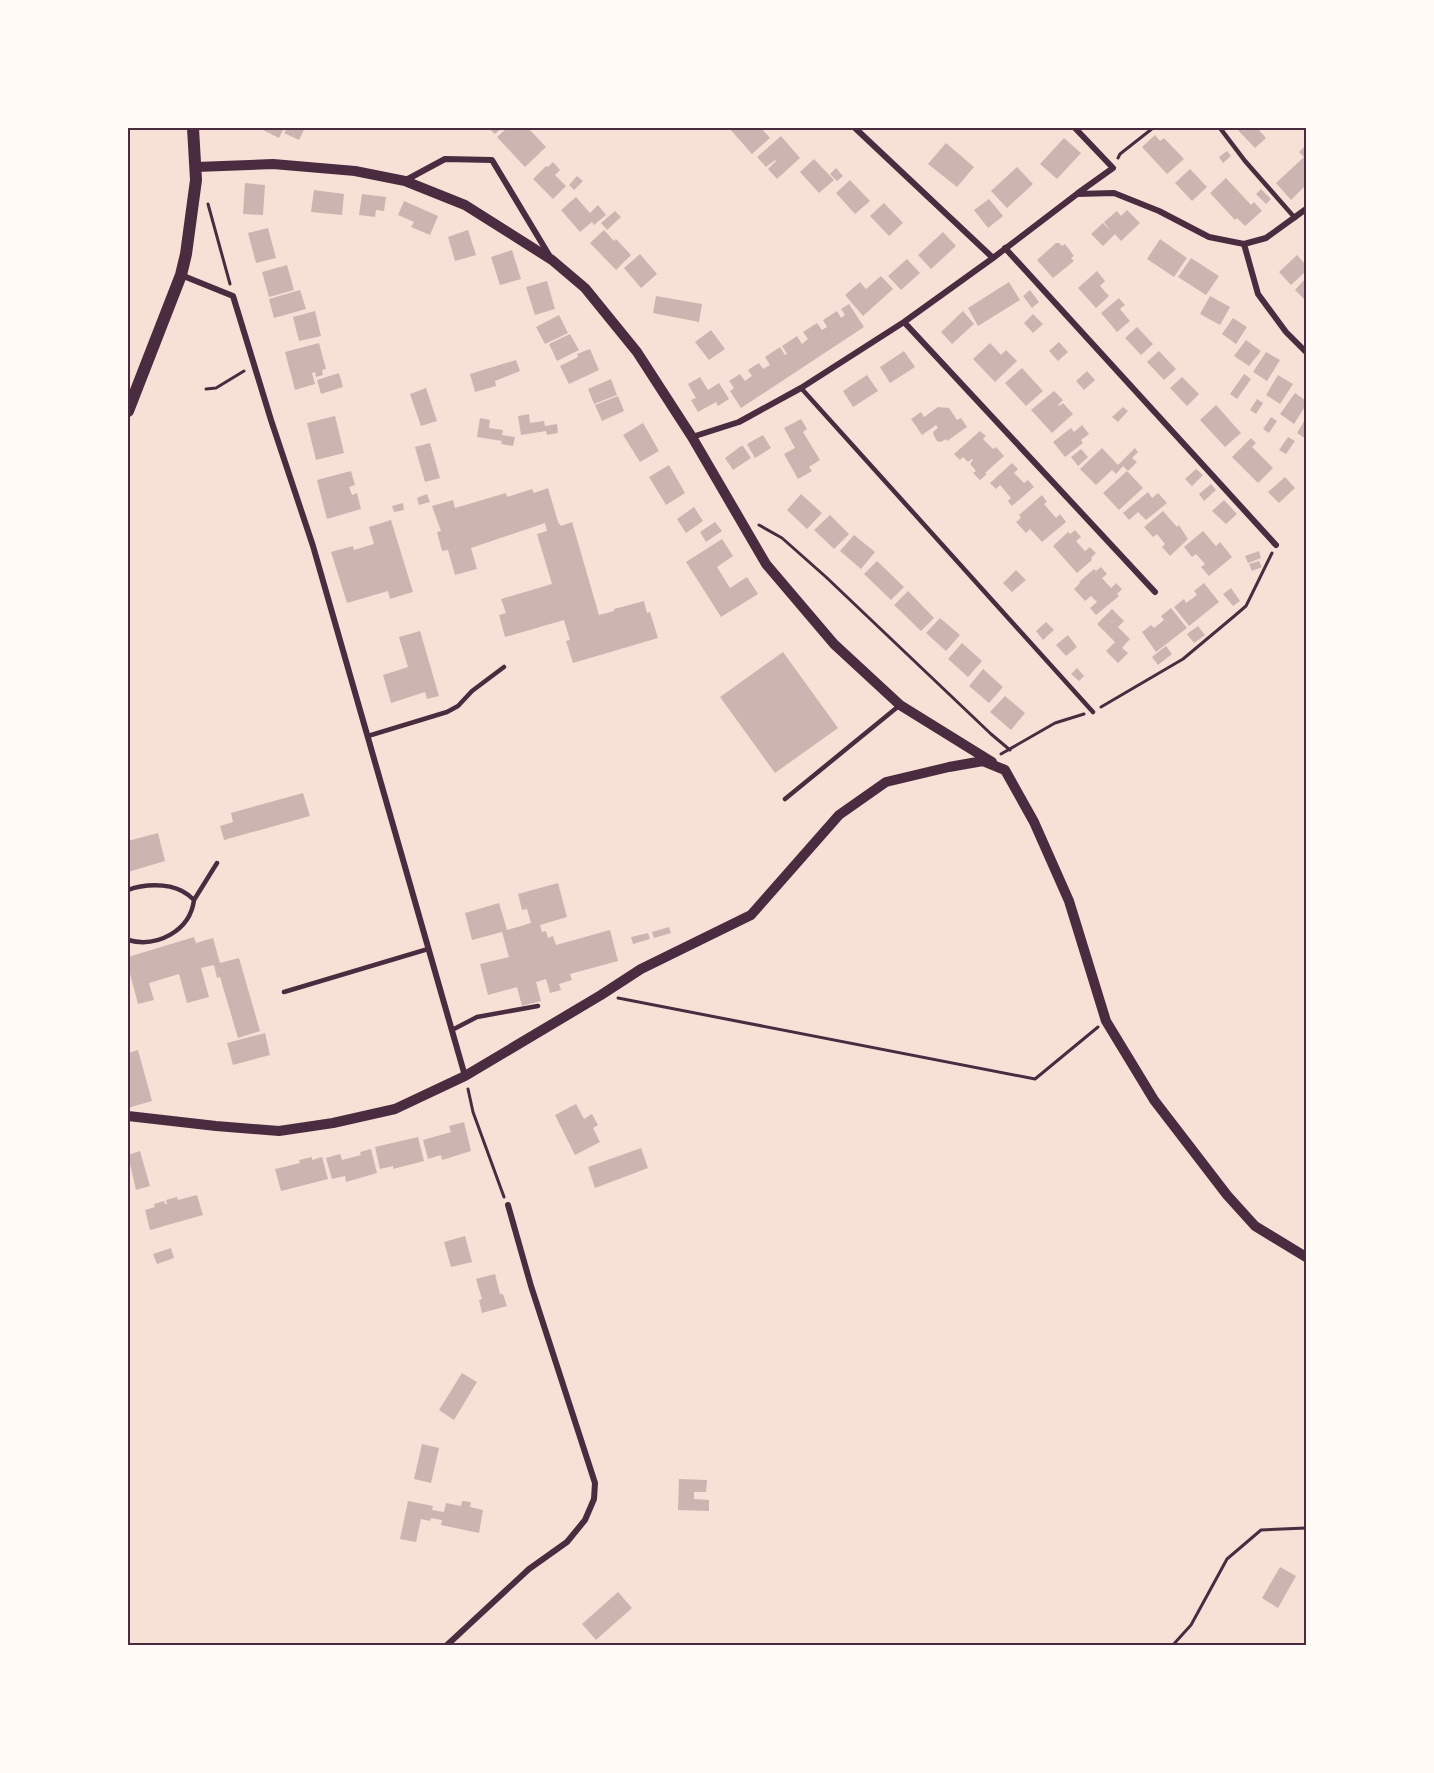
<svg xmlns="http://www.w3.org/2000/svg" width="1434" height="1773" font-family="'Nunito Sans',sans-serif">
<rect width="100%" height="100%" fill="#f7e1d7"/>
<path fill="#ccb4b1" d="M259,128H284L279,138Z
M287,128H305L299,140L284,133Z
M488,128H502L495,134Z
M507,128H528L546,147L525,167L497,137Z
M729,128H761L770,138L752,154Z
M1236,128H1257L1266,138L1255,148Z
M1155,135L1160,141L1164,138L1184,159L1167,174L1142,147Z
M781,136L800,158L777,179L768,169L776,161L775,160L766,167L757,157Z
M1064,138L1081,153L1057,179L1040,164Z
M946,143L974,167L957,187L928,164Z
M1306,145V185L1291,200L1276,183L1304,157L1299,152Z
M1227,151L1231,156L1223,163L1219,157Z
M814,159L834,180L819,193L800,172Z
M553,162L560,170L555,175L566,186L553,199L533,179L546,166L548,167Z
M1017,167L1033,184L1007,208L991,191Z
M836,168L843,176L837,181L830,174Z
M1190,169L1207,187L1192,201L1175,183Z
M577,176L583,181L574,190L569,185Z
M1226,178L1251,205L1254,202L1262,211L1245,226L1237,218L1235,220L1210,193Z
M850,180L870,201L855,214L836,193Z
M245,183L265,185L263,215L243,214Z
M1261,189L1271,199L1266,204L1256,194Z
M314,190L344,194L342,215L311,212Z
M362,194L386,197L384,211L376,210L375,217L359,215Z
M576,197L590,213L598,205L606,215L594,225L592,222L580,232L561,210Z
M989,199L1003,216L988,228L974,210Z
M404,201L438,216L430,235L411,227L414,222L398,215Z
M884,203L903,223L889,236L870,216Z
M1127,210L1140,223L1121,241L1115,234L1103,246L1091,234L1103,223L1110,230L1104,222L1117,211L1121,216Z
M615,211L621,217L607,230L601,223Z
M268,228L276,258L256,263L248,233Z
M468,230L476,255L455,261L448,237Z
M604,230L614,241L616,239L631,255L616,270L590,243Z
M943,232L956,246L931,269L918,255Z
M1160,239L1187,258L1174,277L1147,259Z
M1056,243H1059L1062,246L1065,244L1074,256L1071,258L1074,261L1053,278L1037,260Z
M512,250L521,279L500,285L491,257Z
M640,254L657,274L641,288L624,268Z
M1297,255L1306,265V271L1291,285L1279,272Z
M1191,258L1219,276L1206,295L1178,277Z
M907,259L920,273L901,290L888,276Z
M287,265L294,290L269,297L262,272Z
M1097,271L1105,281L1100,286L1109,296L1096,308L1078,288Z
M881,276L893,289L863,316L845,295L860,282L866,289Z
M1306,278V301L1295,290Z
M547,281L555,309L535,315L526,287Z
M1009,282L1020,300L978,326L968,308Z
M300,290L306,309L274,318L269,299Z
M1030,290L1039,302L1032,308L1023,296Z
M656,296L702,304L699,322L653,313Z
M1210,296L1230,307L1220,325L1200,314Z
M1119,298L1125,305L1120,309L1130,321L1117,332L1101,313Z
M849,304L864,327L741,408L730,391L734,388L729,381L740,374L745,381L749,378L752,376L748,370L754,366L759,363L763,369L770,365L765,357L780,347L785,355L787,354L782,346L797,336L802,344L808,339L803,332L817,323L822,330L827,327L823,320L837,311L841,318L845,315L841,309Z
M315,311L321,336L299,341L293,317Z
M963,311L974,324L952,344L941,332Z
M1033,314L1043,324L1033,333L1024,323Z
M559,315L568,333L545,344L536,327Z
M1233,318L1247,327L1236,344L1222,334Z
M1137,327L1153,344L1141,355L1125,338Z
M711,330L725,349L709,360L695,342Z
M570,334L579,350L557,361L549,344Z
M1246,340L1261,351L1249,366L1234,356Z
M1059,342L1068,352L1058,361L1049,351Z
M319,343L326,369L322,370L323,375L316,377L315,372L312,373L315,384L295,390L285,352Z
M990,343L1001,355L1006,350L1017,361L995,382L973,359Z
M590,349L599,370L569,384L560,366L578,357L577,354Z
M904,351L915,367L890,383L880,367Z
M1159,351L1176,369L1164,380L1147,362Z
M1266,352L1280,360L1267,381L1253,372Z
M516,360L520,371L495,381L496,386L475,392L470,374Z
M1022,368L1043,391L1026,406L1005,383Z
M1087,371L1095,380L1084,390L1076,381Z
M339,373L343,387L321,394L317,380Z
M1244,374L1251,379L1237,399L1230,394Z
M867,375L878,391L853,407L843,391Z
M1278,375L1293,384L1280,404L1266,395Z
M700,377L708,390L719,383L729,399L718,406L716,402L698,412L691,400L696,398L688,384Z
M1182,377L1199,394L1187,406L1170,388Z
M611,379L617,395L594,404L588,389Z
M426,388L437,421L421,426L410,394Z
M1054,391L1063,400L1058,405L1059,406L1063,403L1073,414L1052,433L1031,410Z
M1295,393L1306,401V405L1294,424L1280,414Z
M618,396L624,411L602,421L595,405Z
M1257,399L1263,403L1256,414L1250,410Z
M1216,405L1241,433L1225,447L1200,420Z
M938,407L949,408L957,420L961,418L967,427L947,441L946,439L941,442L937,441L934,436L933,432L938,428L936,425L922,435L911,419L921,412L924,417Z
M1123,407L1128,411L1118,422L1112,417Z
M529,414L530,423L544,421L545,426L557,424L558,433L547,435L546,431L521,435L518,416Z
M335,416L344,453L316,460L307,423Z
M1271,417L1277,421L1269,433L1263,429Z
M480,418L490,420L489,428L503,430L502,435L515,437L513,446L501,444L502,441L477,437Z
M1306,418V439L1297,433Z
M801,419L807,429L803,432L820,460L809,467L812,471L798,479L784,454L795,448L784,428Z
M643,423L659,451L640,462L623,435Z
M1082,425L1089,434L1081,440L1083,443L1065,457L1053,442L1071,428L1074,432Z
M980,431L986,436L983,439L993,449L996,447L1004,456L985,473L987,474L980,480L973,473L976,471L970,464L973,460L972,459L968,462L963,457L960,460L954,454Z
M763,435L771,448L755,458L747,444Z
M1288,437L1295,441L1286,454L1279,450Z
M1251,438L1256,443L1252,447L1273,468L1258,483L1232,457Z
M430,443L440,478L425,482L415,447Z
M741,446H743L751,458L733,470L725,458Z
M1102,448L1118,465L1135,448L1138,452L1132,458L1137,462L1128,471L1123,466L1116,474L1112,470L1096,485L1080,469Z
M1081,449L1088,457L1078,466L1071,457Z
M1012,463L1018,469L1014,473L1024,483L1028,480L1034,487L1012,506L1008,501L1011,498L1000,485L996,489L990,483Z
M669,465L685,493L666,505L649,477Z
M1196,469L1203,475L1192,486L1185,479Z
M351,471L355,485L349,487L352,495L357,493L361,509L327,519L317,480Z
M1127,471L1143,488L1119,510L1103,493Z
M1285,477L1295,488L1279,503L1268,492Z
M1211,484L1216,490L1204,501L1199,494Z
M548,488L558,522L561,526L572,522L599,615L614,611V609L644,601L647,613L650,612L658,638L573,663L566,641L570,640L564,620L505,637L499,615L506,613L501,599L552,584L537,534L547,531L545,523L471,548L477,569L455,575L448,550L442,551L437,532L441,531L432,506L453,500L455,508L506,493L507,497L532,489L534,493Z
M1148,492L1152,498L1158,493L1167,503L1146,520L1138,512L1129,520L1123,513Z
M427,494L430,502L419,505L417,498Z
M801,494L822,513L807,529L787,510Z
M1042,495L1047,502L1044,504L1056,518L1060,514L1066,522L1042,542L1030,529L1026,533L1016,522L1021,518L1019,515Z
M1224,500L1237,514L1226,524L1212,511Z
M403,503L404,510L394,512L392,506Z
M694,507L703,521L686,533L677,519Z
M1163,511L1177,527L1179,525L1188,539L1170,556L1162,547L1165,544L1157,534L1153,537L1144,527Z
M830,515L849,534L834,549L814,530Z
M391,520L413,592L390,599L388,591L347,603L331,552L353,546L354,550L374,544L369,527Z
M715,522L722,531L706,542L700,532Z
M1075,530L1081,537L1076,541L1085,551L1090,547L1096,553L1091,558L1092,560L1077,573L1053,546L1068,532L1070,534Z
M1203,531L1216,546L1220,542L1232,557L1209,576L1201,567L1205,564L1196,554L1192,557L1184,547Z
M854,535L875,552L861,569L840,551Z
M722,539L733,556L717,567L730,588L747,577L758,594L721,617L686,562Z
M1259,551L1261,558L1248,563L1245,556Z
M877,561L904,587L891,600L864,574Z
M1259,561L1262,567L1252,571L1249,564Z
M1101,567L1107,574L1102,578L1111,588L1116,583L1122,589L1117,594L1119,596L1096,615L1090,608L1097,602L1091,596L1085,601L1074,589L1080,583L1079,582L1094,569L1096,571Z
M1016,570L1026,580L1012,592L1003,583Z
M1204,583L1219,602L1189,626L1174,607L1184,599L1186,603L1197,595L1194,591Z
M1231,588L1240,601L1233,606L1223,594Z
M908,591L934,618L921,631L894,605Z
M1171,608L1187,628L1156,652L1142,632L1151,625L1154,628L1164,620L1161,616Z
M1112,609L1124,621L1118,627L1130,639L1122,648L1128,653L1118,663L1106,651L1115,642L1097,624Z
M940,618L960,635L946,651L926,633Z
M1046,622L1054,630L1043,640L1036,631Z
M1198,626L1205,635L1194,643L1187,634Z
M420,631L439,696L427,699L425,692L391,703L383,675L408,667L399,637Z
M1068,635L1077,647L1066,656L1056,645Z
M962,643L982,661L968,677L948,659Z
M1166,646L1172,654L1158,665L1152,657Z
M783,652L838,728L775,773L720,697Z
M1077,668L1084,676L1079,681L1071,674Z
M983,669L1003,687L989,703L969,686Z
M1005,696L1025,713L1011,730L990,712Z
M303,793L310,816L224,840L220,826L233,822L231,813Z
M158,833L165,861L128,872V841Z
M558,883L567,917L540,925L542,932L546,931L548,938L553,936L556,945L610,930L618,961L570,974L572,980L559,984L561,990L550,993L546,979L536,982L541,1001L522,1006L517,987L488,995L480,964L509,957L502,932L472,940L465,913L499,903L507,930L531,923L527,909L522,910L518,894Z
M669,927L671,933L654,938L652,932Z
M648,933L650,939L633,944L631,937Z
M194,937L196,943L213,938L220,963L239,958L260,1031L238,1038L220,977L217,978L214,965L201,968L209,997L187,1003L179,974L149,983L154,1000L138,1004L128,966V957Z
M265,1033L270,1055L233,1065L227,1043Z
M138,1050L152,1101L128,1108V1053Z
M576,1104L584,1119L592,1114L598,1125L593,1128L600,1142L575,1155L555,1115Z
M464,1122L471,1151L442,1160L441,1155L428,1159L423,1140L451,1132L449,1126Z
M418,1137L424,1161L393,1169V1166L380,1169L375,1147Z
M641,1148L648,1168L595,1188L588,1167Z
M371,1149L377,1173L346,1182L345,1176L332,1179L326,1158L340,1154L342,1160L361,1155L360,1152Z
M140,1151L150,1186L136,1190L128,1155Z
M312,1157V1160L322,1157L328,1179L281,1191L275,1169L300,1163L299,1160Z
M197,1195L203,1215L150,1230L145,1210L155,1207L154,1204L164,1201L165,1204H167L166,1200L177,1197L178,1200Z
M465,1236L472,1262L451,1267L444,1242Z
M171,1248L174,1258L157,1264L153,1254Z
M495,1274L500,1294H503L507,1306L482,1313L479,1300L482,1299L476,1279Z
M462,1373L477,1382L454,1420L439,1410Z
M422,1444L439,1448L431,1483L414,1479Z
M679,1479L707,1480L706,1492H694V1499L709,1500V1511L678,1510Z
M408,1501L433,1506L432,1510L444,1512L446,1503L461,1506L462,1501L471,1502L470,1507L483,1510L479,1533L441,1525L442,1520L431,1518L430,1521L421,1519L416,1542L400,1539Z
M1280,1567L1296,1576L1278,1608L1262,1598Z
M618,1592L632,1608L596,1640L582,1624Z"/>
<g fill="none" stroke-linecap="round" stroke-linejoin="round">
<path stroke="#4a2c40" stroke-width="3" d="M1118,158L1120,154L1153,128
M208,204L230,284
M206,389L216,388L244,371
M759,525L782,538L826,577L991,734L1010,750
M1101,707L1183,659L1232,618L1246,606L1272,553
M1001,754L1055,723L1084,714
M618,998L1035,1079L1098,1027
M468,1089L473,1112L504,1197
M1172,1646L1191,1625L1227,1559L1261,1530L1306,1528"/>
<path stroke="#4a2c40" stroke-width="4.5" d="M1220,128L1245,161L1295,218
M801,388L1093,712
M368,736L447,712L458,706L472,691L504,667
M785,799L900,705
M128,890C143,884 167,883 182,891C186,893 191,897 194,900L217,863
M128,940C157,948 190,931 194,900
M284,992L428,949
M452,1030L477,1017L538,1006"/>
<path stroke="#4a2c40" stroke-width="6" d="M855,128L993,258
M1075,128L1113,168L1078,193
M406,180L445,159L492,160L549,255
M1244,244L1258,294L1286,332L1306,352
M1005,248L1276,545
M181,275L233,296L271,420L313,546L465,1076
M904,322L1155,592
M692,437L739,422L801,388L904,322L993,258L1077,194L1114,193L1159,211L1209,237L1244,244L1266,238L1306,209
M446,1646L529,1569L567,1542L585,1520L594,1499L595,1483L531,1286L508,1205"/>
<path stroke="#4a2c40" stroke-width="10" d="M196,167L273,164L355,171L405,181L465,205L552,260L585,288L637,352L692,437L766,564L834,644L900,705L992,762
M128,1116L216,1126L279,1131L333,1123L395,1109L465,1076L601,995L641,969L751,915L839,815L886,782L949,767L983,761L1005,770L1034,822L1069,901L1106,1021L1154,1100L1227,1195L1255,1226L1306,1257"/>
<path stroke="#4a2c40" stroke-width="12" d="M128,411L181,275L186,254L196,180L193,128"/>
</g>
<rect width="1434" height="1773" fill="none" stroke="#fffaf5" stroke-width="258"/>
<rect x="129" y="129" width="1176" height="1515" fill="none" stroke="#4a2c40" stroke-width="2"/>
</svg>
